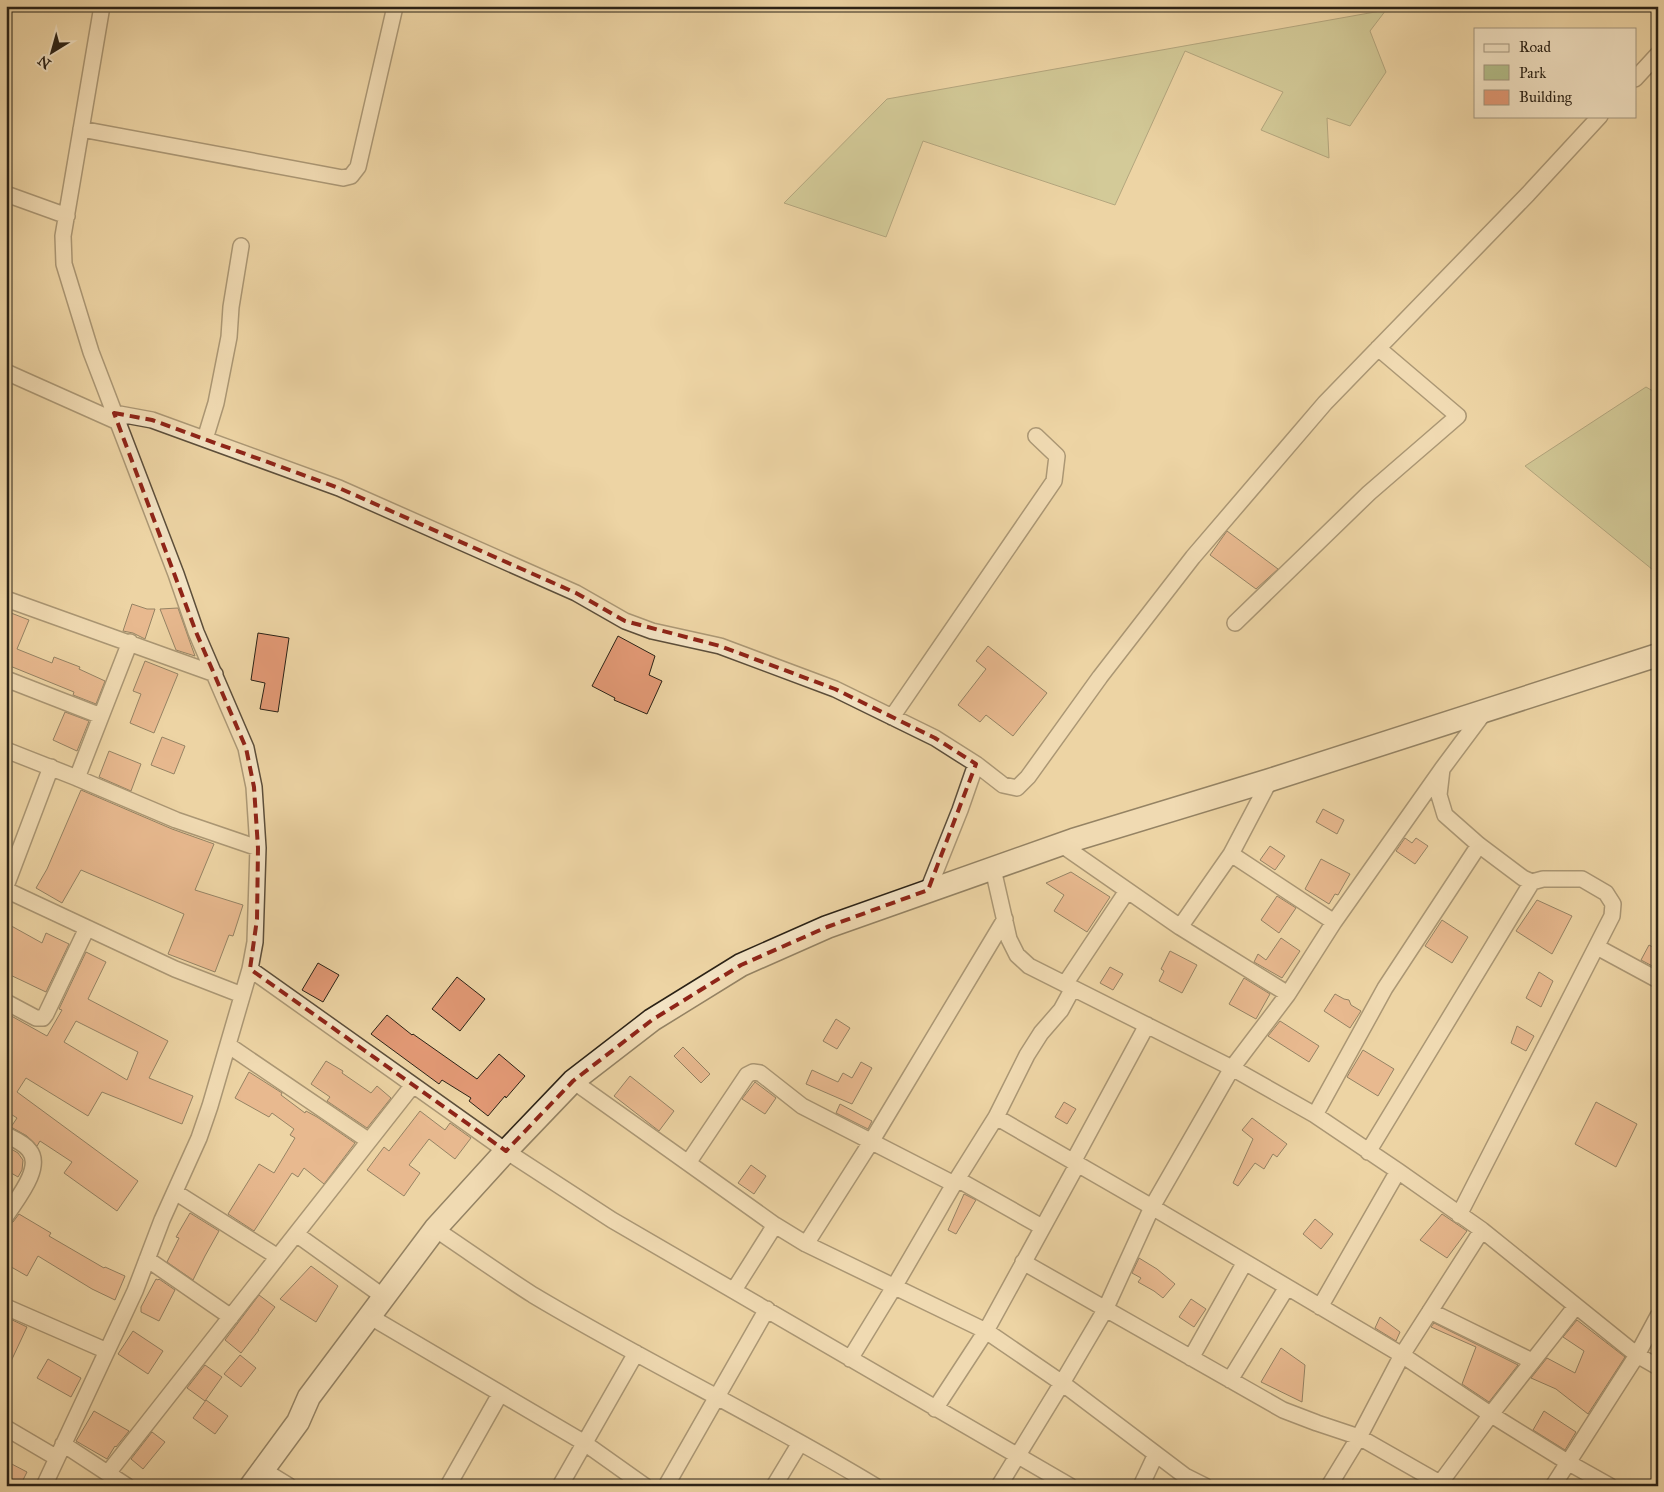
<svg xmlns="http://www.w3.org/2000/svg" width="1664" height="1492" font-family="'IM FELL Great Primer',serif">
<rect width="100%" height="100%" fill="#edd4a4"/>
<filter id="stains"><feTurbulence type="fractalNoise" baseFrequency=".004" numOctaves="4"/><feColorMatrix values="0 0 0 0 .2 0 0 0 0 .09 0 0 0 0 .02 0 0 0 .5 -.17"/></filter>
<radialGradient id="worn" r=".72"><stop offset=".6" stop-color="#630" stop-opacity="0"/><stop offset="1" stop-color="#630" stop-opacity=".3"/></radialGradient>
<path fill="#b3be8a" stroke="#6f7050" d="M1386,10L1370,31L1386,72L1350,126L1327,118L1329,158L1261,130L1283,92L1185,51L1115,205L923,141L886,237L784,203L887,99Z
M1646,387L1658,394V574L1525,466Z"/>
<path fill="#e29975" stroke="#2b2216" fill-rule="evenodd" d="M1227,531L1278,569L1256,589L1210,555Z
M132,604L147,609H155L145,639L133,633L123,631Z
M178,608L191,645L195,656L176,650L160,609Z
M6,611L29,620L17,649L52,663L54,657L80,667L79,669L105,681L96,704L73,695L74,692L10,666L8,670H6Z
M258,633L289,638L278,712L260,709L265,683L251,680Z
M618,636L655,656L649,675L662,681L647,714L614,700L615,698L592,686Z
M988,646L1047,693L1013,736L986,715L980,722L958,705L986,669L976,661Z
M145,661L178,674L154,733L130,723L141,694L133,691Z
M65,712L89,721L77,751L53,740Z
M162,737L185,746L174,774L151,765Z
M109,751L141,764L131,791L99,777Z
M81,790L172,829L214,844L195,890L243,905L233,936L229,935L215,972L168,954L184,914L81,870L62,903L36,888L47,869Z
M1323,809L1344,820L1337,834L1316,822Z
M1405,838L1412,843L1416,838L1428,846L1415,864L1396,851Z
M1270,846L1285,856L1275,870L1260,860Z
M1321,859L1350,874L1338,895L1335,894L1329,904L1305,889Z
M1071,872L1110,897L1087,932L1054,911L1064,895L1046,883Z
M1277,896L1296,908L1279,933L1261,920Z
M1537,900L1572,916L1552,954L1516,931Z
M1442,920L1468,937L1452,963L1425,946Z
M6,923L42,943L46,933L69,944L46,992L6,973Z
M1281,938L1300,951L1282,978L1254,962L1258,954L1266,960Z
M1649,945L1658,950V969L1641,960Z
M1170,951L1197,965L1182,993L1159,981L1164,971L1161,969Z
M86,952L106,962L88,999L168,1041L149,1078L193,1096L182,1124L102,1092L88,1116L26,1078L17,1092L138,1181L117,1211L64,1173L72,1162L40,1141L37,1146L27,1136L11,1127L17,1118L6,1111V1013L47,1036L62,1010L59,1009ZM76,1021L138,1052L127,1080L64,1042Z
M318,963L339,975L323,1002L302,990Z
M1110,967L1123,974L1113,990L1100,983Z
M1539,972L1553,981L1541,1007L1526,998Z
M457,977L485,999L460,1031L432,1009Z
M1244,978L1270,994L1256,1019L1229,1004Z
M1335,994L1344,999L1349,1000L1351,1005L1361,1011L1350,1028L1324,1011Z
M387,1015L412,1035L413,1034L477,1079L499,1054L525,1076L506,1098L505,1096L488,1116L469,1101L471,1098L442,1080L439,1084L371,1034Z
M836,1019L850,1028L837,1049L823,1041Z
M1280,1021L1319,1046L1309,1062L1268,1036Z
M1517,1026L1534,1036L1526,1051L1511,1043Z
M683,1047L710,1074L701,1083L674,1056Z
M1363,1050L1394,1069L1378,1096L1347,1077Z
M326,1061L343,1071L342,1073L371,1093L377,1086L391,1098L367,1128L327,1101L330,1097L311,1084Z
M861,1062L872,1068L852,1104L806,1084L812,1070L838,1082L843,1073L852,1078Z
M249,1072L282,1093L281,1095L305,1113L306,1111L317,1117L355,1143L324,1184L304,1168L298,1177L292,1173L254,1231L228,1214L259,1164L274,1173L295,1138L290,1135L294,1129L272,1113L269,1117L235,1098Z
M630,1076L674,1111L659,1131L614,1096Z
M755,1082L776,1098L765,1114L742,1099Z
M1064,1102L1076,1109L1067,1124L1055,1117Z
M1596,1102L1637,1124L1616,1167L1575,1144Z
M840,1104L872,1121L868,1129L836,1113Z
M420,1111L445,1130L450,1123L471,1138L455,1159L429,1139L409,1165L420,1173L404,1196L367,1170L384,1147L389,1151Z
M1252,1118L1287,1144L1277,1157L1273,1154L1264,1169L1255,1163L1238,1186L1233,1183L1253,1139L1242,1130Z
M6,1146L18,1153L23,1160L22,1170L18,1177L6,1170Z
M751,1165L766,1176L754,1194L738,1183Z
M964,1194L976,1200L956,1234L948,1230Z
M190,1213L219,1231L205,1256L193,1280L167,1262L179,1238L176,1237Z
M19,1214L51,1233L49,1236L104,1268L105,1267L125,1276L115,1300L92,1289L38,1256L27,1276L6,1264V1225L13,1222Z
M1442,1214L1467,1231L1447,1258L1420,1240Z
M1315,1219L1333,1234L1321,1249L1303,1234Z
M1139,1258L1157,1269L1175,1284L1163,1298L1154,1291L1138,1282L1141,1278L1132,1273Z
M311,1266L338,1286L316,1322L280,1299Z
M156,1279L158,1280L159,1279L175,1290L159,1321L141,1312V1307Z
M259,1295L275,1307L258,1330H259L241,1353L225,1340Z
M1191,1299L1206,1309L1194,1327L1179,1317Z
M6,1317L27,1327L6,1372Z
M1380,1317L1400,1332L1396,1341L1375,1328Z
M1577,1320L1625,1357L1588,1414L1556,1389L1531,1378L1547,1358L1575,1373L1584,1351L1563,1337Z
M1434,1323L1518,1365L1489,1402L1462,1384L1476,1347L1431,1327Z
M133,1331L163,1351L148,1374L118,1354Z
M1281,1348L1305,1365L1302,1402L1261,1382Z
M240,1355L256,1368L241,1387L224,1374Z
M48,1359L81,1378L71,1397L37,1378Z
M205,1365L222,1377L205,1401L187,1388Z
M206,1400L228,1416L215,1434L193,1418Z
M94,1411L129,1431L116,1447L115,1446L107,1459L76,1441Z
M1544,1411L1576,1432L1565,1450L1533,1430Z
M152,1432L165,1442L143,1469L131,1459Z
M6,1461L27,1472L20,1486L6,1480Z"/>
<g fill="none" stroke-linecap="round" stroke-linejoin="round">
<g stroke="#5c4e3a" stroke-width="18">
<path id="street" d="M1635,79L1658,54
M81,129L343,178L351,176L358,167L394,11V6
M6,194L67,216
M6,372L118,422
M114,413L152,420L339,488L576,593L625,621L652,631L720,646L835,689L935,738L976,764L1003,785L1017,788L1028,777L1100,677L1193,557L1325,403L1528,194L1600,116
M205,439L216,403L229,337L231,307L241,246
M6,599L215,674
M1235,623L1369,493L1458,416L1378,348
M6,679L101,716
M892,717L1054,481L1057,456L1036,436
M6,750L77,778L176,820L258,848
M77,778L130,642
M1270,780L1231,854L1180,927L1288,994
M1062,845L1180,927
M1231,854L1334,922
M993,869L1009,939L1017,955L1029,966L1232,1068L1315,1115L1398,1171L1482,1230L1637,1355L1658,1367
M6,886L51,767
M6,890L175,969L242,995
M928,890L960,810L976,764
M1597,947L1658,980
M250,969L506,1151L612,1220L1070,1486
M1065,984L1127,891
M6,1002L36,1018H43L46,1014L87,928
M228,1045L369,1141
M573,1081L775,1225L806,1244L986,1331L1062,1383L1185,1476L1205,1486
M1315,1115L1385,988L1479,845
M996,1117L1152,1207L1402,1355L1490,1414L1569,1463L1610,1486
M6,1135C14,1139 24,1143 29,1150C44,1167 16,1200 6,1216
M1368,1152L1532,882
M1073,1162L1147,1025
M688,1163L747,1075L753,1072L760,1073L802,1106L954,1184
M957,1179L1042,1227
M175,1192L278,1257
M1459,1215L1612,916L1613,904L1606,893L1582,879H1543L1532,882L1523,878L1479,845L1445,815L1439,795L1442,769L1486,710
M435,1229C468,1251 500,1274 533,1295C645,1362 763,1418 875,1486
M296,1234L384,1297
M806,1244L871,1142L1005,919
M147,1259L231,1317
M1023,1262L1283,1410L1317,1423L1359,1437L1445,1486
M734,1290L775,1225
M6,1307L107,1351
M1320,1307L1398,1171
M1430,1311L1532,1361
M369,1316L583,1442L645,1486
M1191,1358L1245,1262
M850,1359L894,1287L954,1184L996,1117L1027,1055L1041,1033L1061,1010L1073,988
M1230,1380L1287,1287
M935,1409L986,1331L1077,1165
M6,1428L57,1458
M63,1444L127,1486
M263,1470L289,1486
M108,1473L413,1085
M44,1486L135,1291L162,1220L199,1138L210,1106L250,969L255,942L258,848L254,787L246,748L196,632L176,574L91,352L64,264L63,236L102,6
M448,1486L500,1394
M560,1486L636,1353
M666,1486L767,1309
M774,1486L800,1443
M999,1486L1062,1383L1105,1310L1152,1207L1232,1068L1288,994L1334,922L1442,769
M1141,1486L1156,1454
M1329,1486L1359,1437L1402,1355L1482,1230
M1438,1486L1495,1409L1576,1306
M1553,1486L1637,1355L1658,1316"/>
</g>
<g stroke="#2b2216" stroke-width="25">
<path id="secondary" d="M251,1486L298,1422L309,1397L435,1229L506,1151L573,1081L652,1020L741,965L827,927L1073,840L1270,780L1658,655"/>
</g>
<use href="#street" stroke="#f3e3c4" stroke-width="15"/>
<use href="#secondary" stroke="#f3e3c4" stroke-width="22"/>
</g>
<path d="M0 0H1664V1492H0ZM114,413L152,420L339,488L576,593L625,621L720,646L835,689L935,738L976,764L928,890L827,927L741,965L652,1020L573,1081L506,1151L250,969L257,919L258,848L254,787L246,748L196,632Z" fill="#edd4a4" fill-opacity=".55" fill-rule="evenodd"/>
<path fill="none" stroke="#8f2418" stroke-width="4" stroke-dasharray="10 6" stroke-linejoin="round" d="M114,413L152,420L339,488L576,593L625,621L720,646L835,689L935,738L976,764L928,890L827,927L741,965L652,1020L573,1081L506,1151L250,969L257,919L258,848L254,787L246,748L196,632Z"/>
<rect width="1664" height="1492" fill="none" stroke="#edd4a4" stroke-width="25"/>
<rect x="8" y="8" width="1649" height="1477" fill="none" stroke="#2b2216" stroke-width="2.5"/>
<rect x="12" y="12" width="1639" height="1467" fill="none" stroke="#2b2216"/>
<rect x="1474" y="28" width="162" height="90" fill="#f3e3c4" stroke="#a3967e"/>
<rect x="1484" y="44" width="25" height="8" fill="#f3e3c4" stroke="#a3967e"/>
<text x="1519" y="52" font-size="15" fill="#2b2216">Road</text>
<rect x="1484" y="65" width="25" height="15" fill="#b3be8a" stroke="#a3967e"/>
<text x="1519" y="78" font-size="15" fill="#2b2216">Park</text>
<rect x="1484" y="90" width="25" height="15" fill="#e29975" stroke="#a3967e"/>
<text x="1519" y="102" font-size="15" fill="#2b2216">Building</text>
<g transform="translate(52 52) rotate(217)" stroke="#f3e3c4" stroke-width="4" paint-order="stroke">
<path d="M0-4L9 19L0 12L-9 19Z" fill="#2b2216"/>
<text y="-8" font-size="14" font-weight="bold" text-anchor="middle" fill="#2b2216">N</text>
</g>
<rect width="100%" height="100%" filter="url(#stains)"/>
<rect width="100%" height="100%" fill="url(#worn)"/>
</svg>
